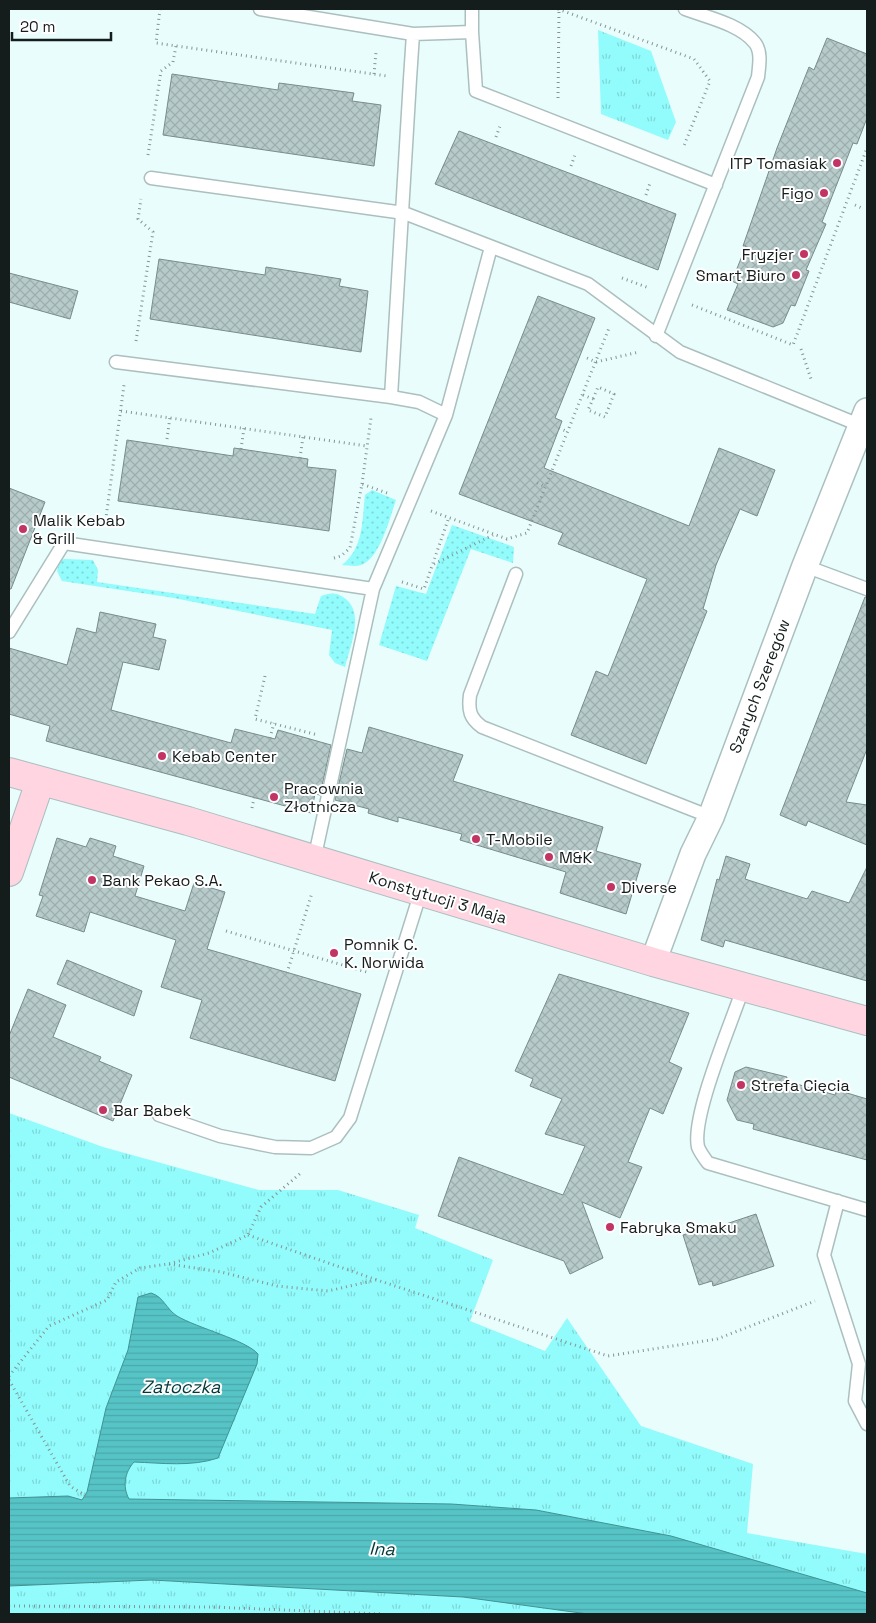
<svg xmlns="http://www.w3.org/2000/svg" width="876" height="1623" font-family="'Space Grotesk',sans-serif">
<defs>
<pattern id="grass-dots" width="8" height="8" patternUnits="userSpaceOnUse" patternTransform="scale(1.25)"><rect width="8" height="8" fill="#92fbfc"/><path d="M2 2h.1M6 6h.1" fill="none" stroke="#7dd7d7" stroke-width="1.8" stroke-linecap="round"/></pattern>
<pattern id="park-tufts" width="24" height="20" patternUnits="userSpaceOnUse" patternTransform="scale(1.25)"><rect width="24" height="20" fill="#92fbfc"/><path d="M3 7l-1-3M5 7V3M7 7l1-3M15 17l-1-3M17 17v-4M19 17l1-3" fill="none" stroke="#7dd7d7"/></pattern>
<pattern id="water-rules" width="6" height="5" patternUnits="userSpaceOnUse" patternTransform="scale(1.25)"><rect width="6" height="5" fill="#56c4c6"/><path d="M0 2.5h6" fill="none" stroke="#4aa8aa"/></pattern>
<pattern id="building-cross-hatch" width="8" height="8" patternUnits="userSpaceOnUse" patternTransform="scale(1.25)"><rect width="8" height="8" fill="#b8cbcb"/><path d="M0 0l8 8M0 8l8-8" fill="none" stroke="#9daeae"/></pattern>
</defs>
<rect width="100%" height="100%" fill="#e9fdfd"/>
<path fill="url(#grass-dots)" d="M372,490L396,500C390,517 380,559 361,565C355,567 348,565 342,565C364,548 362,520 365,495Z
M452,525L514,547L513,563L471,549L427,661L379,645L396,586L426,594Z
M64,559L93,560L98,570L97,582L315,614L321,596C329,593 336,592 343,597C366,611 350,646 345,667L335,663L329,655L332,630L174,598L62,581L57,571L60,561Z"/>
<path fill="url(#park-tufts)" d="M598,30L651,51L676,122L668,140L601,114Z
M9,1113L103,1147L259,1190H338L419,1215L415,1228L493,1260L470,1321L545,1351L567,1318L641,1426L753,1464L747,1533L867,1554V1614H9Z"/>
<path fill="url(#water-rules)" stroke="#429293" d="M151,1293C164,1297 166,1309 177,1316C197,1328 246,1340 258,1354L257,1364L218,1458C191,1467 162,1463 134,1462C125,1472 122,1486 129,1499L451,1504L536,1510L671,1536L867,1593V1614H588L463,1597L152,1580L9,1586V1498L68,1496L82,1500L87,1492L106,1408L128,1350L138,1297Z"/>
<path fill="url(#building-cross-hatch)" stroke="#798b8b" d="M827,38L867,54V118L857,144L853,143L822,222L826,224L806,270L809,271L795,306L791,305L783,323L773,327L727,310L738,284L732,281L746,246H743L777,148L809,67L814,70Z
M172,74L278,90L279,83L354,93L352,101L381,105L374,166L163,135Z
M459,131L676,214L658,270L435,184Z
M159,259L265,275L266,267L341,279L339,286L368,291L361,352L150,319Z
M9,273L78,291L70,319L9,302Z
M538,296L595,318L555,418L562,421L544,468L689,526L719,448L775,470L757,516L740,509L716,565L703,609L707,611L646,764L571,735L596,671L608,676L647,579L558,544L563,533L459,494Z
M127,440L233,456L234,448L308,459L307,467L336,470L329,531L118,501Z
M9,488L45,502L11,589H9Z
M865,597H867V749L846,802L867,805V845L808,821L806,826L780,815Z
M100,612L156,624L153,637L166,640L159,670L123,662L111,710L231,743L235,729L275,739L278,730L331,745L320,795L315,794L311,813L46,741L50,726L9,714V648L67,665L77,628L96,633Z
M369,727L463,755L453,781L603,827L596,851L641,864L626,914L560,893L566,872L460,840L462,834L398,817V822L368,813L369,809L335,800L347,749L362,753Z
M57,838L86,847L90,838L116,846L113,856L144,866L135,896L185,911L194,883L225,892L207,949L361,994L335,1081L190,1038L202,1000L161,987L176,940L90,912L84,932L36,916L43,896L39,895Z
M726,856L750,864L745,879L807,899L812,891L849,903L867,867V981L725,940L723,947L701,940L717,879L719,880Z
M67,960L142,991L134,1016L57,984Z
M559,974L689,1013L669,1062L682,1068L663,1114L650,1108L628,1162L642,1167L620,1218L582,1202L603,1258L570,1274L564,1261L438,1216L459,1157L563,1195L585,1146L545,1134L562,1099L530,1086L533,1079L515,1071Z
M28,989L66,1005L53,1037L101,1057L99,1061L132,1075L113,1121L9,1077V1036Z
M746,1067L787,1077L786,1081L835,1095L837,1090L867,1099V1160L753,1129L754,1124L737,1120L727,1100L735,1072Z
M756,1214L774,1266L713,1286L712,1281L699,1285L683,1235L713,1224L714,1228Z"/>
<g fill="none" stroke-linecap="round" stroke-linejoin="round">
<g stroke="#acbfbf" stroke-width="15">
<path id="lane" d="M260,9L413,34
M472,32L476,91L716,185
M151,178L404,213L588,284L680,352L862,426
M656,336L758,77C759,66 762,52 755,43C740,24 706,17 685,9
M116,362L391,397
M446,415L419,402L391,397L410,79L413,34L472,32V9
M805,566L867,589
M516,574L470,695C468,711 470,718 482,727L711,817
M9,632L64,543L373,589
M314,860L373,589L446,415L491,247
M743,988C732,1022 691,1116 698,1147C700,1152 705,1159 708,1163L867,1210
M159,1115L220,1136L275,1147L311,1148L336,1137L350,1118L421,891
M838,1201L824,1255L859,1364L855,1401L867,1424"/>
</g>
<g stroke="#acbfbf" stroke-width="28">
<path id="street" d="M653,962L693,854L711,817L805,566L867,411"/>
</g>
<g stroke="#acbfbf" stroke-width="30">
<path id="secondary" d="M9,772L188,821L653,962L867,1021
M9,872L40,782"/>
</g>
<path stroke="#869494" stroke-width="3" stroke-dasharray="1 4" stroke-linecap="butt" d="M160,9L156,43L387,76
M558,9L694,59L710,81L683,148
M374,74L376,52
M558,98L559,9
M496,137L500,126
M148,155L161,71L173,62L176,46
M571,166L575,155
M646,195L650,183
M855,205L864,209
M622,278L649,288
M692,305L793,345L867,148
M136,341L153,232L138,219L141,199
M801,349L811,379
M587,358L596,362L639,352
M583,395L593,399L588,410L605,417L614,394L598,387L593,399
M121,411L367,446
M559,428L568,432
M167,439L170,417
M241,449L244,428
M300,458L303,437
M537,483L546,487
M362,484L371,418
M431,511L507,539L527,533L609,328
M105,525L124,385
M334,558L341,556L350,548L362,484L387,493
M434,564L493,535
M402,582L424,589L449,517
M265,676L255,719L318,735
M270,738L274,723
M252,808L254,798
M226,931L370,973
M287,973L312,893
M248,1235L377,1280L608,1356L717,1339L815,1301
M169,1264L221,1272L277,1286L328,1291L376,1280
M9,1376L49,1326L107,1300L116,1282L140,1268L168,1264L209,1253L248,1235L261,1207L302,1172
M9,1380L70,1486L86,1496
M9,1606L211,1607L383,1614"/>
<use href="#lane" stroke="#fff" stroke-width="12"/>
<use href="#street" stroke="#fff" stroke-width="25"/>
<use href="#secondary" stroke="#fed5e0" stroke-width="28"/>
</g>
<g fill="#c23463" stroke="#fff" stroke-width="2">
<circle cx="837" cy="163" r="5"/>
<circle cx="824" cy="193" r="5"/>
<circle cx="804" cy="254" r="5"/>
<circle cx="796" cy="275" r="5"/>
<circle cx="23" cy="529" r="5"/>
<circle cx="162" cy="756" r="5"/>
<circle cx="274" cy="797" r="5"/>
<circle cx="476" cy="839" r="5"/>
<circle cx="549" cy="857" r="5"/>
<circle cx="92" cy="880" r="5"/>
<circle cx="611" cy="887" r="5"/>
<circle cx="334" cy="953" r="5"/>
<circle cx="741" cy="1085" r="5"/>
<circle cx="103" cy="1110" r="5"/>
<circle cx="610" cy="1227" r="5"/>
</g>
<g text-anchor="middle" stroke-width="4" stroke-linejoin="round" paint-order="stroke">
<g font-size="16" fill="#151c1c" stroke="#fff" text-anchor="start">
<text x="827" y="169" text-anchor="end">ITP Tomasiak</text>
<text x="814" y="199" text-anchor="end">Figo</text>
<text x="794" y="260" text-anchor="end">Fryzjer</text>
<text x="786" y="281" text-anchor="end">Smart Biuro</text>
<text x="33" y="526">Malik Kebab<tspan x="33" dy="18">&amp; Grill</tspan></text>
<text x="172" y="762">Kebab Center</text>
<text x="284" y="794">Pracownia<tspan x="284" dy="18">Złotnicza</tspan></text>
<text x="486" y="845">T-Mobile</text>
<text x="559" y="863">M&amp;K</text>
<text x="102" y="886">Bank Pekao S.A.</text>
<text x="621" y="893">Diverse</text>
<text x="344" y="950">Pomnik C.<tspan x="344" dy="18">K. Norwida</tspan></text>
<text x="751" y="1091">Strefa Cięcia</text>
<text x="113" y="1116">Bar Babek</text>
<text x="620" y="1233">Fabryka Smaku</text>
</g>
<g font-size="16" fill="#151c1c" stroke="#fff">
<text transform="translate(759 686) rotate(-69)" y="6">Szarych Szeregów</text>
<text transform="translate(438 897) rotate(17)" y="6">Konstytucji 3 Maja</text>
</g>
<g font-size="18" font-style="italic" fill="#02393a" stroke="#fff">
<text x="181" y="1393">Zatoczka</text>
<text transform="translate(382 1549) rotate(2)" y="6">Ina</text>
</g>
</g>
<rect width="876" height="1623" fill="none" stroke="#151c1c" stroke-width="20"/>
<path d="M12 32v8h99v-8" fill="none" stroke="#151c1c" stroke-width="2.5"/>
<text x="20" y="32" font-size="15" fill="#151c1c" stroke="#ffffff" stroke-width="4" paint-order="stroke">20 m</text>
</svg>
